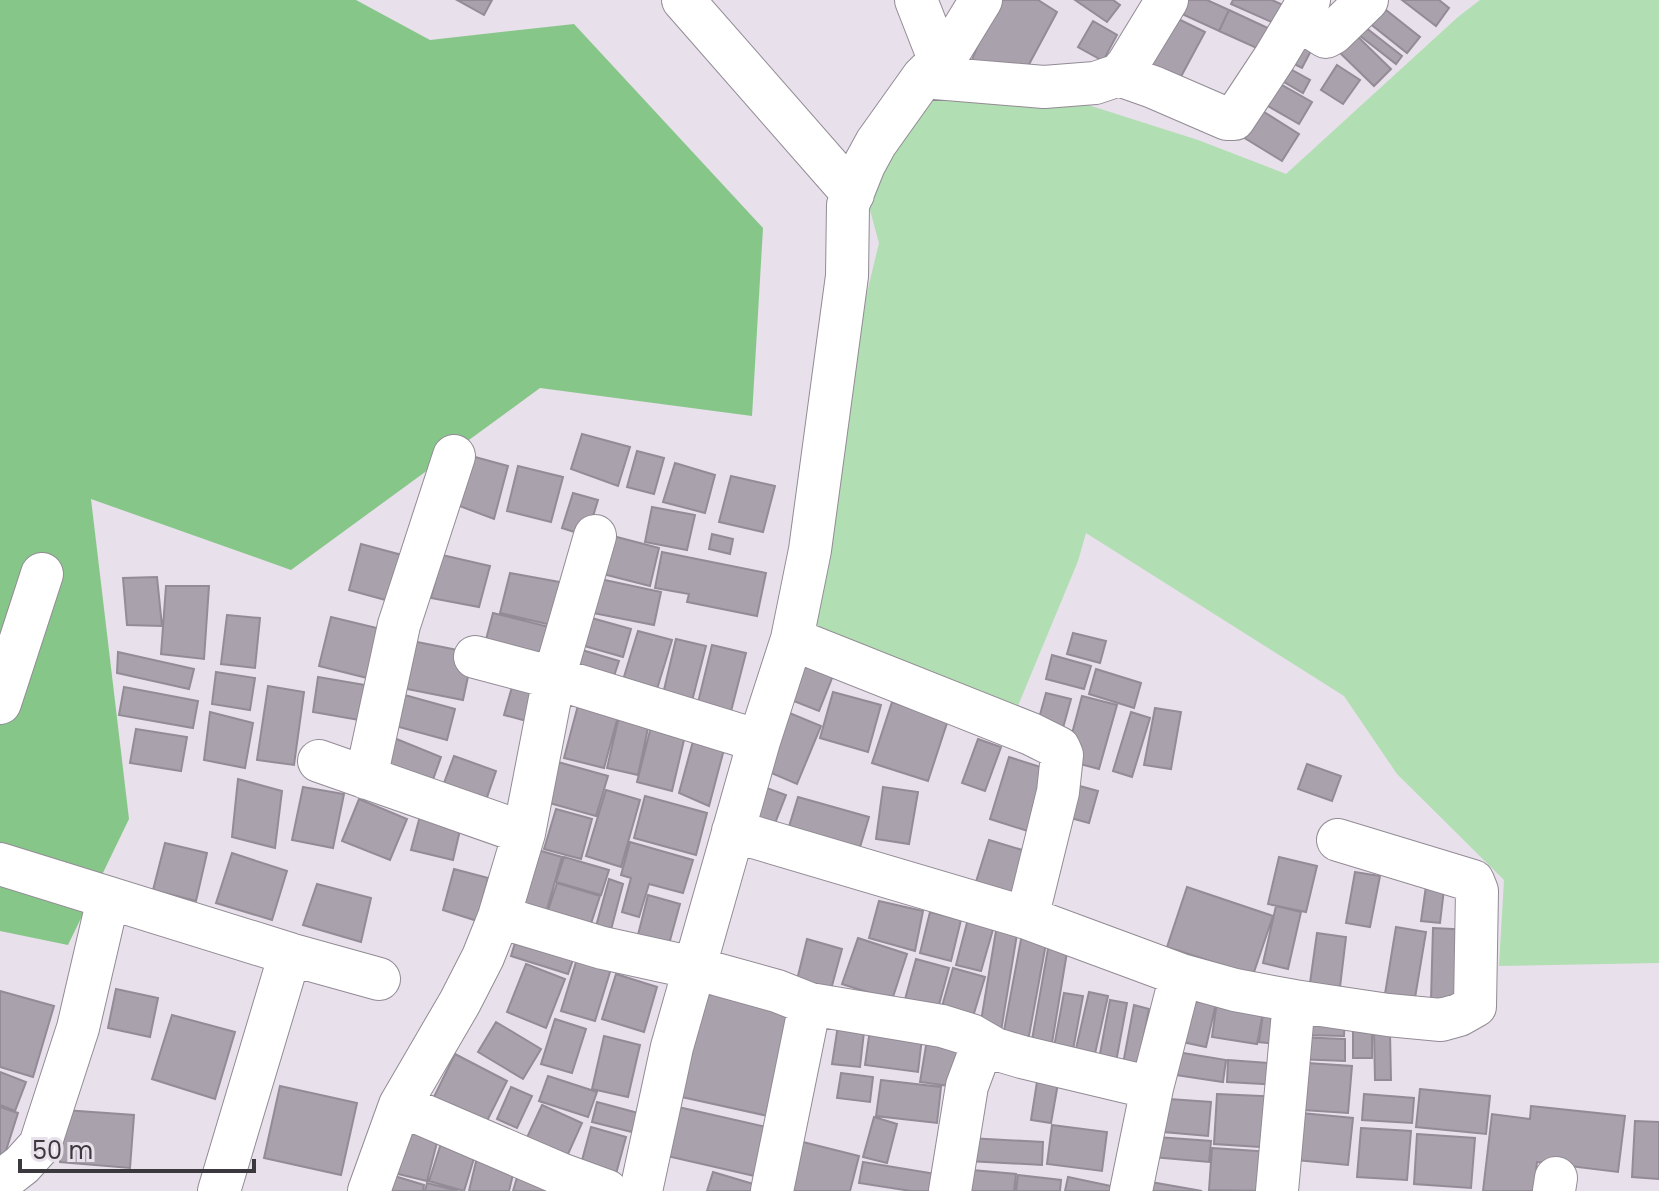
<svg xmlns="http://www.w3.org/2000/svg" width="1659" height="1191" font-family="Poppins,sans-serif">
<rect width="100%" height="100%" fill="#e8e0eb"/>
<path fill="#b1deb2" d="M1480,0H1659V963L1499,966L1504,880L1397,774L1344,696L1086,533L1078,561L1015,713L806,633L848,371L879,243L865,192L937,80L1085,104L1198,140L1286,174L1458,17Z"/>
<path fill="#87c689" d="M0,0H356L430,40L574,24L763,228L752,416L540,388L291,570L91,499L129,819L68,945L0,931Z"/>
<path fill="#a9a1ac" stroke="#938c96" stroke-width="2" d="M457,0H492L484,15Z
M996,0H1038L1057,12L1026,70L970,65Z
M1075,0H1113L1120,5L1107,22Z
M1173,0H1207L1229,10L1219,31L1169,8Z
M1233,0H1272L1285,6L1276,24L1231,4Z
M1402,0H1439L1449,8L1436,26Z
M1381,6L1420,37L1407,53L1368,22Z
M1229,10L1270,29L1261,50L1219,31Z
M1166,13L1205,32L1176,86L1138,66Z
M1093,21L1117,35L1103,61L1078,47Z
M1365,27L1402,56L1396,64L1359,35Z
M1354,33L1391,69L1374,86L1337,50Z
M1290,37L1312,49L1302,68L1280,57Z
M1274,60L1310,80L1303,93L1267,72Z
M1337,65L1360,80L1343,104L1321,90Z
M1266,76L1312,102L1299,124L1254,98Z
M1256,107L1299,134L1282,161L1238,134Z
M582,434L630,447L618,486L571,469Z
M637,451L664,458L654,494L627,487Z
M464,454L508,466L494,519L449,502Z
M675,463L715,475L705,513L663,502Z
M518,466L563,477L551,522L507,511Z
M731,476L775,486L763,532L719,522Z
M573,493L598,500L587,536L562,528Z
M652,507L695,515L687,550L645,542Z
M712,534L733,539L730,554L709,549Z
M613,536L659,548L650,586L603,574Z
M361,544L402,555L389,601L349,590Z
M662,552L766,573L757,616L687,602L689,594L655,588Z
M442,555L490,566L479,607L431,598Z
M510,573L571,584L560,627L500,613Z
M157,577L162,626L127,625L123,578Z
M600,579L661,592L654,625L593,613Z
M166,586H209L204,659L161,654Z
M493,613L565,631L555,669L483,651Z
M227,615L260,618L255,668L221,664Z
M331,617L389,631L379,681L319,666Z
M588,617L631,629L623,657L581,645Z
M638,631L672,640L657,689L623,680Z
M1073,633L1106,641L1100,663L1067,654Z
M676,639L706,646L692,701L663,694Z
M407,640L473,653L463,700L397,687Z
M712,645L746,653L728,723L695,715Z
M582,650L619,661L610,688L574,677Z
M118,652L194,669L189,689L117,673Z
M803,655L836,668L819,711L786,698Z
M1052,655L1091,666L1084,689L1046,679Z
M1096,669L1141,683L1134,708L1089,694Z
M216,672L255,678L250,710L212,704Z
M318,677L377,687L371,722L313,712Z
M514,680L544,687L534,723L504,715Z
M268,686L304,692L294,765L257,760Z
M124,687L198,701L193,728L119,715Z
M833,692L881,705L868,752L820,738Z
M1046,693L1071,699L1061,735L1036,729Z
M401,694L455,709L447,740L392,725Z
M581,694L621,705L604,768L564,758Z
M1082,696L1117,705L1099,769L1065,760Z
M892,702L948,720L928,781L872,763Z
M621,708L651,714L638,775L607,768Z
M1155,708L1181,712L1171,769L1144,765Z
M210,712L253,723L245,768L204,760Z
M787,712L821,726L797,784L762,769Z
M1131,712L1150,718L1132,777L1113,771Z
M654,715L688,723L672,791L637,782Z
M136,729L187,737L181,771L130,763Z
M696,730L727,738L709,806L679,793Z
M394,738L441,757L430,788L382,769Z
M978,739L1001,747L985,791L962,783Z
M454,756L496,771L483,809L440,794Z
M1009,757L1056,772L1037,834L990,819Z
M558,762L608,776L596,816L546,802Z
M1307,764L1341,776L1332,801L1298,789Z
M238,779L282,791L275,848L232,837Z
M1065,782L1098,791L1089,823L1056,814Z
M753,783L786,795L772,831L740,820Z
M303,787L344,794L333,848L292,840Z
M883,787L918,792L909,844L876,839Z
M606,790L640,800L621,867L586,856Z
M645,796L707,813L696,855L634,838Z
M798,797L869,817L855,864L784,843Z
M359,799L407,819L390,860L342,841Z
M556,809L592,819L581,859L544,849Z
M420,816L461,826L453,860L411,850Z
M989,840L1029,852L1015,896L975,885Z
M630,842L693,860L683,893L649,884L639,917L622,912L631,878L621,875Z
M165,843L207,853L196,901L153,890Z
M531,848L562,857L543,923L511,915Z
M232,853L287,871L272,920L216,903Z
M564,857L609,870L601,895L556,882Z
M1279,857L1317,866L1306,912L1268,904Z
M454,869L488,878L477,921L443,910Z
M1355,872L1380,876L1370,927L1346,923Z
M609,879L623,884L607,945L592,941Z
M557,883L600,896L586,939L543,926Z
M317,884L371,898L361,942L303,925Z
M1426,886L1444,889L1440,923L1421,921Z
M1187,887L1273,916L1253,975L1167,947Z
M648,895L680,904L666,955L635,947Z
M879,901L923,911L915,951L869,938Z
M1276,906L1301,912L1288,969L1263,963Z
M930,912L961,920L951,961L920,953Z
M968,919L994,926L981,971L956,965Z
M997,925L1018,928L1001,1031L980,1027Z
M1396,927L1426,932L1415,998L1385,994Z
M1433,928L1471,930L1469,1001L1431,1000Z
M518,933L576,951L568,974L511,956Z
M1317,933L1346,937L1340,987L1310,983Z
M1022,934L1047,938L1028,1041L1003,1036Z
M858,938L907,954L892,1000L842,984Z
M807,939L842,949L830,993L796,984Z
M1049,943L1068,946L1052,1043L1032,1040Z
M580,949L614,959L595,1021L561,1011Z
M916,959L949,968L937,1012L904,1003Z
M526,964L565,979L546,1028L507,1012Z
M953,968L985,977L972,1020L941,1010Z
M616,974L657,987L644,1032L602,1019Z
M692,986L801,1010L777,1118L668,1094Z
M116,989L158,998L150,1037L108,1028Z
M0,991L54,1006L33,1077L0,1067Z
M1179,991L1217,999L1206,1047L1168,1039Z
M1089,992L1108,996L1094,1058L1075,1053Z
M1064,993L1083,996L1073,1050L1054,1047Z
M1110,1000L1127,1003L1116,1062L1099,1059Z
M1217,1001L1264,1007L1257,1044L1212,1037Z
M1134,1005L1149,1009L1138,1067L1123,1064Z
M1264,1007L1288,1011L1285,1045L1259,1042Z
M1300,1009L1345,1011L1344,1036L1299,1035Z
M172,1015L235,1032L215,1099L152,1079Z
M555,1019L586,1029L572,1073L541,1064Z
M839,1019L865,1023L860,1067L832,1064Z
M1353,1020H1372V1058H1353Z
M496,1022L541,1049L523,1079L478,1052Z
M871,1022L923,1029L918,1072L865,1065Z
M1374,1033H1390L1391,1080H1375Z
M604,1036L640,1045L628,1097L592,1089Z
M1295,1037L1345,1039V1061L1295,1059Z
M927,1040L962,1045L957,1087L920,1082Z
M1165,1050L1226,1060L1223,1082L1162,1073Z
M455,1054L507,1081L482,1131L430,1105Z
M1228,1060L1281,1064L1280,1085L1227,1082Z
M1292,1062L1352,1066L1348,1113L1288,1109Z
M1039,1069L1060,1072L1051,1123L1031,1120Z
M0,1072L26,1082L15,1111L0,1105Z
M841,1073L873,1077L870,1102L837,1098Z
M548,1076L597,1092L588,1117L539,1101Z
M881,1080L941,1087L937,1123L876,1116Z
M280,1086L357,1103L341,1175L264,1158Z
M511,1087L532,1096L517,1128L497,1119Z
M1420,1089L1490,1096L1486,1134L1416,1127Z
M1217,1094L1280,1097L1276,1148L1214,1144Z
M1364,1094L1414,1098L1412,1123L1362,1120Z
M1155,1098L1211,1102L1208,1136L1152,1131Z
M597,1102L638,1113L632,1132L592,1122Z
M665,1104L771,1128L759,1177L654,1153Z
M542,1105L582,1123L564,1163L524,1144Z
M1531,1106L1625,1116L1618,1172L1537,1162L1534,1191H1483L1492,1114L1530,1119Z
M0,1107L18,1113L3,1160L0,1157Z
M64,1110L134,1115L130,1168L60,1162Z
M1291,1112L1353,1118L1348,1165L1286,1159Z
M874,1117L897,1124L887,1163L863,1157Z
M407,1118L441,1127L427,1181L394,1173Z
M1635,1121L1659,1122V1179L1632,1177Z
M1052,1125L1107,1132L1102,1171L1047,1164Z
M591,1127L626,1137L613,1185L578,1175Z
M1361,1128L1411,1131L1407,1180L1357,1177Z
M445,1131L479,1142L464,1191L429,1181Z
M1417,1134L1475,1138L1471,1188L1414,1184Z
M1143,1136L1211,1141L1209,1162L1141,1156Z
M969,1138L1043,1142L1042,1165L968,1161Z
M791,1139L859,1156L850,1191H795L778,1187Z
M1212,1148L1272,1152L1270,1191L1209,1190Z
M479,1149L517,1158L509,1191H469Z
M863,1162L936,1174L933,1191H911L859,1183Z
M961,1169L1016,1174L1014,1191H958Z
M713,1172L760,1186L759,1191H707Z
M388,1174L424,1185L423,1191H383Z
M518,1174L551,1191H513Z
M1018,1175L1061,1180L1060,1191H1016Z
M1068,1177L1111,1186L1110,1191H1065Z
M1134,1179L1202,1191H1132Z
M427,1183L458,1191H425Z"/>
<g fill="none" stroke-linecap="round" stroke-linejoin="round">
<g stroke="#928b95" stroke-width="44">
<path id="minor" d="M683,0L853,194
M916,0L939,59
M1298,19L1326,37L1333,33L1367,0
M1119,75L1128,64L1167,0
M923,77L1044,87L1095,83L1119,75L1153,87L1227,119H1234L1275,57L1309,0
M792,639L1031,734L1059,748L1062,755L1058,792L1027,918
M475,657L554,678L759,741
M0,703L42,574
M319,761L524,833
M366,778L399,625L454,456
M733,831L1027,918L1181,975L1235,990L1294,1001L1388,1015L1441,1020L1459,1015L1475,1006L1477,891L1473,881L1338,840
M0,864L290,954L219,1191
M499,917L603,948L694,968L777,991L810,1004L942,1026L971,1035L995,1049L1022,1057L1152,1088
M289,954L379,979
M400,1105L563,1175L607,1191
M0,1182L22,1165L40,1145L78,1028L108,899
M369,1191L400,1105L460,1002L483,957L499,917L524,833L554,678L595,536
M641,1191L672,1047L759,741L792,639L810,550L847,276L848,205L864,165L876,143L923,77L951,49L981,0
M772,1191L810,1004
M950,1191L967,1086L983,1043
M1131,1191L1152,1088L1181,975
M1277,1191L1294,1001
M1554,1191L1556,1178"/>
</g>
<use href="#minor" stroke="#fff" stroke-width="42"/>
</g>
<path d="M20 1159v12h234v-12" fill="none" stroke="#3c393e" stroke-width="4"/>
<text x="32" y="1159" font-size="24" fill="#3c393e" stroke="#e8e0eb" stroke-width="6" paint-order="stroke">50 m</text>
</svg>
